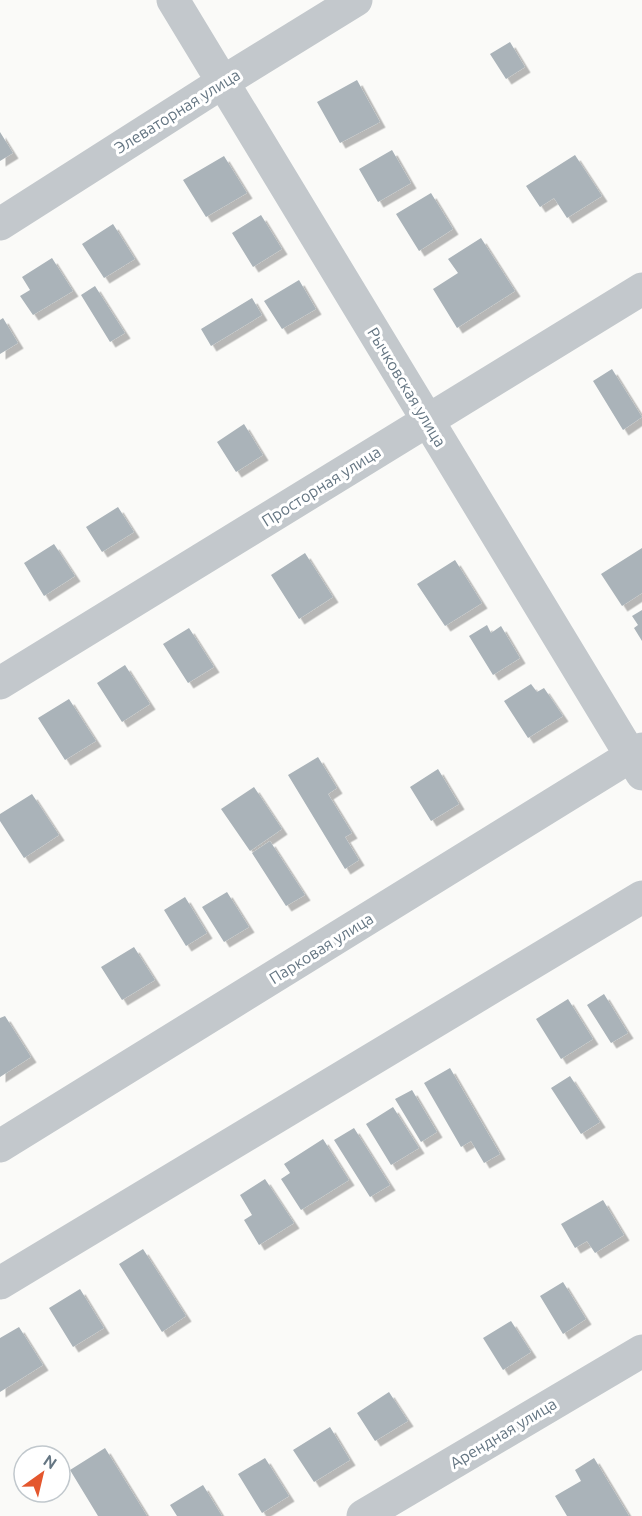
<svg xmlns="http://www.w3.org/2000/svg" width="642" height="1516" font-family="Ubuntu,sans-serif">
<defs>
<filter id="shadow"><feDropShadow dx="5.5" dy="5.5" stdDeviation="0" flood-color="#0004"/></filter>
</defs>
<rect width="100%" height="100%" fill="#fafaf8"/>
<path fill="#aab3b9" filter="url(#shadow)" d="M510,42L525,67L506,79L490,54Z
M357,80L380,122L340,143L317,102Z
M0,132L13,153L0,161Z
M392,150L411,183L378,202L359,169Z
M575,155L602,196L567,218L554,198L540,207L526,186Z
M224,156L247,193L206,217L183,180Z
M431,193L453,229L419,251L396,214Z
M261,215L282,249L253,267L232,233Z
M113,224L135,259L104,278L82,244Z
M481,238L515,291L457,328L433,289L458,273L448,259Z
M52,258L73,291L33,315L20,296L30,290L22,277Z
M299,280L316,309L282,329L264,301Z
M95,286L125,333L110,342L81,295Z
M252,298L262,315L211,346L201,329Z
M3,318L18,343L0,354V320Z
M612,369L642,417L623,430L593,381Z
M244,424L263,455L236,472L217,442Z
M118,507L134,532L102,552L86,527Z
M54,544L75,576L44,596L24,563Z
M642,548V593L622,606L601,574Z
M305,553L333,597L299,619L271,575Z
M455,560L482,603L445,626L417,584Z
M642,610V641L634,628L638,625L632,616Z
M487,625L491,633L501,626L520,658L493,675L469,636Z
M189,628L214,667L188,683L163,644Z
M125,665L150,704L122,722L97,683Z
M531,684L537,692L544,688L563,716L528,738L504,701Z
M69,699L96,741L65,760L38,718Z
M318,757L337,788L328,794L352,833L345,837L359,860L345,869L288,775Z
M438,769L459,804L431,821L410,787Z
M254,787L282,829L250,851L221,809Z
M32,794L59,835L24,858L0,821V814Z
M270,841L305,895L286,906L252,853Z
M227,892L249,927L224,942L202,907Z
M185,897L207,933L186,946L164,910Z
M134,947L155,980L122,1000L101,967Z
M604,994L628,1033L611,1043L587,1005Z
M568,999L593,1039L561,1059L536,1019Z
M5,1016L31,1057L0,1077V1018Z
M450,1068L500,1154L484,1163L471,1141L461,1147L424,1083Z
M570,1076L600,1122L581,1134L551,1088Z
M412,1090L437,1132L421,1142L395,1099Z
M393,1107L419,1148L391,1165L366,1124Z
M354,1128L390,1185L370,1197L334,1140Z
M323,1139L349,1180L301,1210L281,1179L290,1173L284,1164Z
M265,1179L294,1223L259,1245L244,1220L252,1215L240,1195Z
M603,1200L624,1235L595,1253L587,1241L575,1248L561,1224Z
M143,1249L186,1316L162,1332L119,1264Z
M563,1282L586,1319L563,1334L540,1296Z
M80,1289L104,1328L73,1347L49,1308Z
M511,1321L531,1352L503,1370L483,1338Z
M19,1327L43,1365L0,1392V1338Z
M389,1392L408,1421L375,1441L357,1413Z
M330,1427L350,1460L314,1482L293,1450Z
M105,1448L147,1516H98L70,1470Z
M265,1458L289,1496L262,1513L238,1474Z
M594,1458L629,1516H567L555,1496L581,1481L575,1470Z
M203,1485L222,1516H177L170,1505Z"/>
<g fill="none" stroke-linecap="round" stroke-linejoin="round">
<path stroke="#c3c8cc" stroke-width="33" d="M173,0L642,774
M0,224L223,82L356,0
M0,683L642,289
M0,1146L642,749
M0,1283L642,897
M363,1516L642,1351"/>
</g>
<g text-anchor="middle" stroke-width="6" stroke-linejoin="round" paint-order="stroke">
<g font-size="16" fill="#657683" stroke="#fff">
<text transform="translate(177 111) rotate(-32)" y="6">Элеваторная улица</text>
<text transform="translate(407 387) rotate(59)" y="6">Рычковская улица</text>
<text transform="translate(321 486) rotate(-32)" y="6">Просторная улица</text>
<text transform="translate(321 948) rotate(-32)" y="6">Парковая улица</text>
<text transform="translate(503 1433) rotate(-31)" y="6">Арендная улица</text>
</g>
</g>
<g transform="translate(42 1474) rotate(34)"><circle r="28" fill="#ffffff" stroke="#c1c8cd" stroke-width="1.5"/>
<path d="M0-4.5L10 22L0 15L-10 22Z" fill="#e4572e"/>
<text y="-9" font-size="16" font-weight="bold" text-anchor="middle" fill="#657683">N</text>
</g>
</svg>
